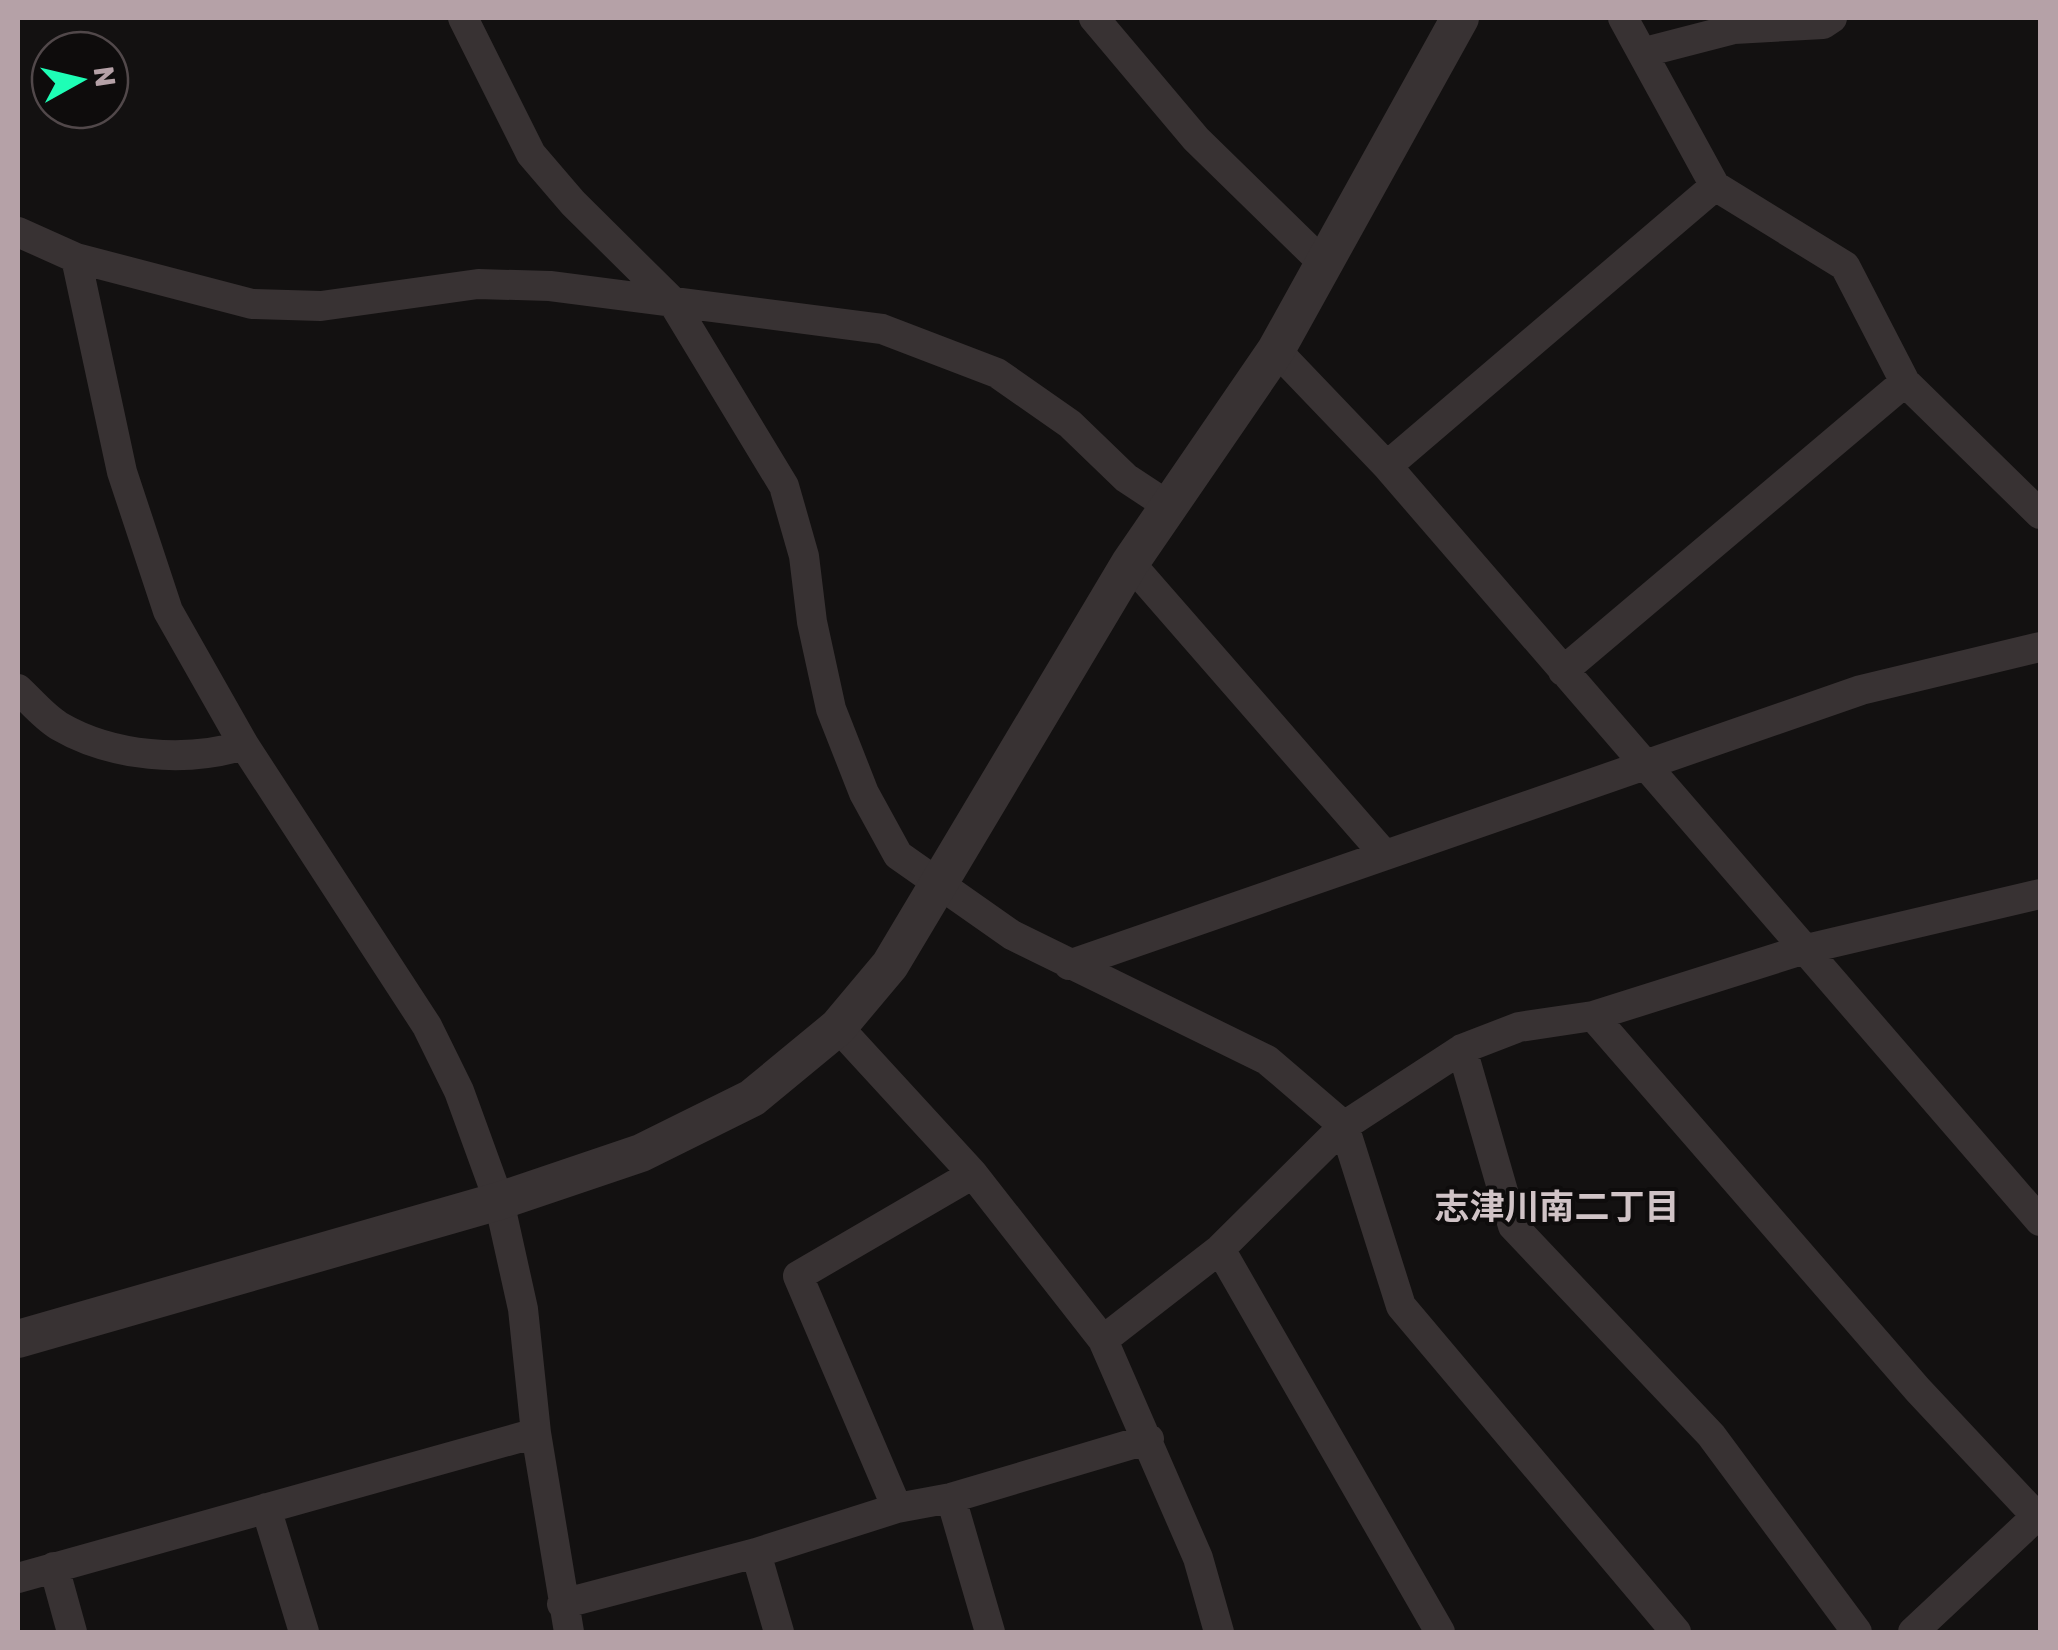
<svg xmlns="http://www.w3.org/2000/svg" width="2058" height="1650" font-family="Rubik,'Noto Sans JP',sans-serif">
<rect width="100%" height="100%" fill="#131111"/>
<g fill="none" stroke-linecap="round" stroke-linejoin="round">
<path stroke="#383233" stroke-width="30" d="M463,18L531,154L573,203L672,301L784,486L804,556L812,622L831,709L864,793L898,855L1012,935L1267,1060L1344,1126L1401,1306L1676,1632
M1094,18L1196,139L1324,264
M1623,18L1715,186L1845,266L1905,382L2040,514
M1645,52L1734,29L1823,24L1832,18
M18,232L76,258L252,304L321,306L478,284L550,286L882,329L997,373L1070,424L1126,478L1167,505
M76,258L122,472L168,611L244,745L427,1026L459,1091L499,1201L523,1309L536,1433L569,1632
M1276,350L1387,466L2040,1221
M1387,466L1715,186
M1130,563L1384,854
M1563,671L1905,382
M18,689C31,701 44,717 59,726C112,757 186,763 244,745
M1069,965L1861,690L2040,647
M1593,1016L1918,1390L2040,1520
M838,1027L973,1174L1103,1340L1198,1558L1219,1632
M1462,1049L1513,1226L1711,1435L1857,1632
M1220,1249L1440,1632
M1103,1340L1220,1249L1344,1126L1462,1049L1519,1027L1593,1016L1802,950L2040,894
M951,1498L990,1632
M266,1508L304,1632
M897,1508L798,1276L973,1174
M756,1553L779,1632
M54,1567L72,1632
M18,1578L536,1433
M562,1604L756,1553L897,1508L951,1498L1149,1439
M1913,1632L2040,1513"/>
<path stroke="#383233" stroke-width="38" d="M18,1339L499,1201L641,1153L752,1098L838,1027L890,965L1130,563L1276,350L1460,18"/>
</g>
<g text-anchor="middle" stroke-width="8" stroke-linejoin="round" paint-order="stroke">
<g font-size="35" font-weight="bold" fill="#d0c3c6" stroke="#0e0c0c">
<text x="1557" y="1219">志津川南二丁目</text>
</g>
</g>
<rect width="2058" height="1650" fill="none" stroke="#b5a1a7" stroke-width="40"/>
<g transform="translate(80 80) rotate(82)"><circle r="48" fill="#0e0c0c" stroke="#51484a" stroke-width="2.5"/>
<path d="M0-8L18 38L0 25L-18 38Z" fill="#1efeb6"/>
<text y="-15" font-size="28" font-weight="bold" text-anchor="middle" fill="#b5a1a7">N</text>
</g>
</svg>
